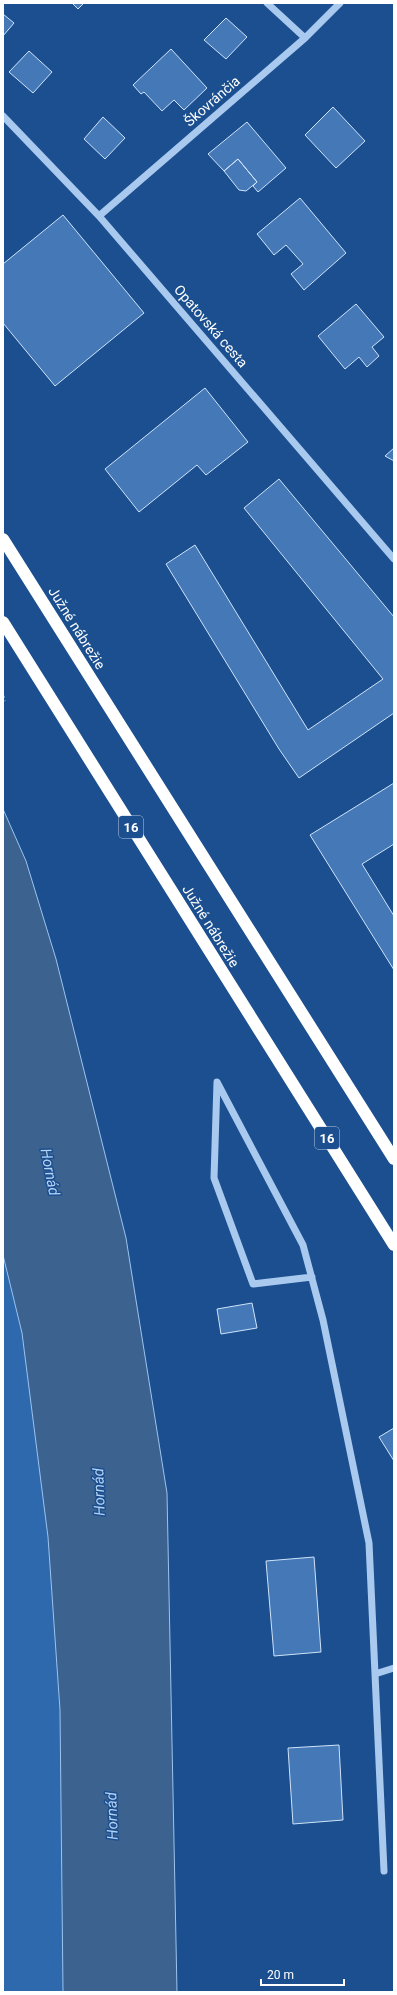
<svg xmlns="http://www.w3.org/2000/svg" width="397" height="1995" font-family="Roboto,sans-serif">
<rect width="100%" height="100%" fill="#1b4f8f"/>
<path fill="#2e69ad" d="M3,1255L22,1333L48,1537L60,1710L63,1992H3Z"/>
<path fill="#3c6290" stroke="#9cc4f0" d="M3,809L26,861L56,959L126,1238L167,1493L177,1992H63L60,1710L48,1537L22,1333L3,1255Z"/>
<path fill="#4478b7" stroke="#cfe3fa" d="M72,3H84L78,9Z
M3,14L14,23L3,36Z
M226,18L247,37L226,59L204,40Z
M171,49L207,88L184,110L174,100L162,111L144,92L141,94L133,85Z
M29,51L52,72L33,93L9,72Z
M333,107L365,141L336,168L305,135Z
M103,117L125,138L105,159L84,139Z
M247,122L286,168L258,192L253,186L257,182L238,159L224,171L208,154Z
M238,159L257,182L246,191L239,190L224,171Z
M300,198L346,253L304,290L291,274L303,264L286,245L274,255L257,234Z
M63,215L144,313L55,386L3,323V264Z
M356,304L384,337L372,347L379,356L367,367L359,357L345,369L318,336Z
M205,388L248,442L206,475L197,465L139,512L105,469Z
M394,448V461L385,456Z
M279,479L394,617V713L299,778L279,749L166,564L195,545L308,730L383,679L244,508Z
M394,783V844L362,864L394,916V970L310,835Z
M252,1303L257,1328L221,1334L217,1309Z
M394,1428V1461L379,1437Z
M314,1557L321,1652L274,1656L266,1561Z
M339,1745L343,1820L293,1824L288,1748Z"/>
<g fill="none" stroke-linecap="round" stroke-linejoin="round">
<path stroke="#a9c9ee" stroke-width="2.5" stroke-dasharray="2 3" stroke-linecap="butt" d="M3,696L5,701"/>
<path stroke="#a9c9ee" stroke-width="7" d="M267,3L305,38
M3,116L99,216L394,559
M99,216L305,38L340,3
M312,1277L253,1284L214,1178L217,1082L303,1245L323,1320L369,1543L375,1674
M384,1871L375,1674L394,1668"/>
<path stroke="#fff" stroke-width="12" d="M3,539L394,1159
M3,622L394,1245"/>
</g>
<g text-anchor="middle" stroke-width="3" stroke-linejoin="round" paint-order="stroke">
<g fill="#1b4f8f" stroke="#bbcadd" stroke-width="1">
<rect x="119" y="816" width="24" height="22" rx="3"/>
<rect x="315" y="1127" width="24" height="22" rx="3"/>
</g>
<g font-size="13" font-weight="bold" fill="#fff">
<text x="131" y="832">16</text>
<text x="327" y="1143">16</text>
</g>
<g font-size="14" fill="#fff" stroke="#1b4f8f">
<text transform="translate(212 101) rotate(-41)" y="5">Škovránčia</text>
<text transform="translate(211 326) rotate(49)" y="5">Opatovská cesta</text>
<text transform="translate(77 628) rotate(58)" y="5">Južné nábrežie</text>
<text transform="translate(211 926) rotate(58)" y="5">Južné nábrežie</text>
</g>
<g font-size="15" font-style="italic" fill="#b5d3f5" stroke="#1b4f8f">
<text transform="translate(50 1172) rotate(79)" y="5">Hornád</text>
<text transform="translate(99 1492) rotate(-92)" y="5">Hornád</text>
<text transform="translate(112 1816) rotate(-92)" y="5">Hornád</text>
</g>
</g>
<rect width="397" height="1995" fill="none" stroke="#ffffff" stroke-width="8"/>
<path d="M261 1979v6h83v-6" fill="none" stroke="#ffffff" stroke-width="2"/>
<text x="267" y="1979" font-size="12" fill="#ffffff" stroke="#1b4f8f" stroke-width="3" paint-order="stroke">20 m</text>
</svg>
